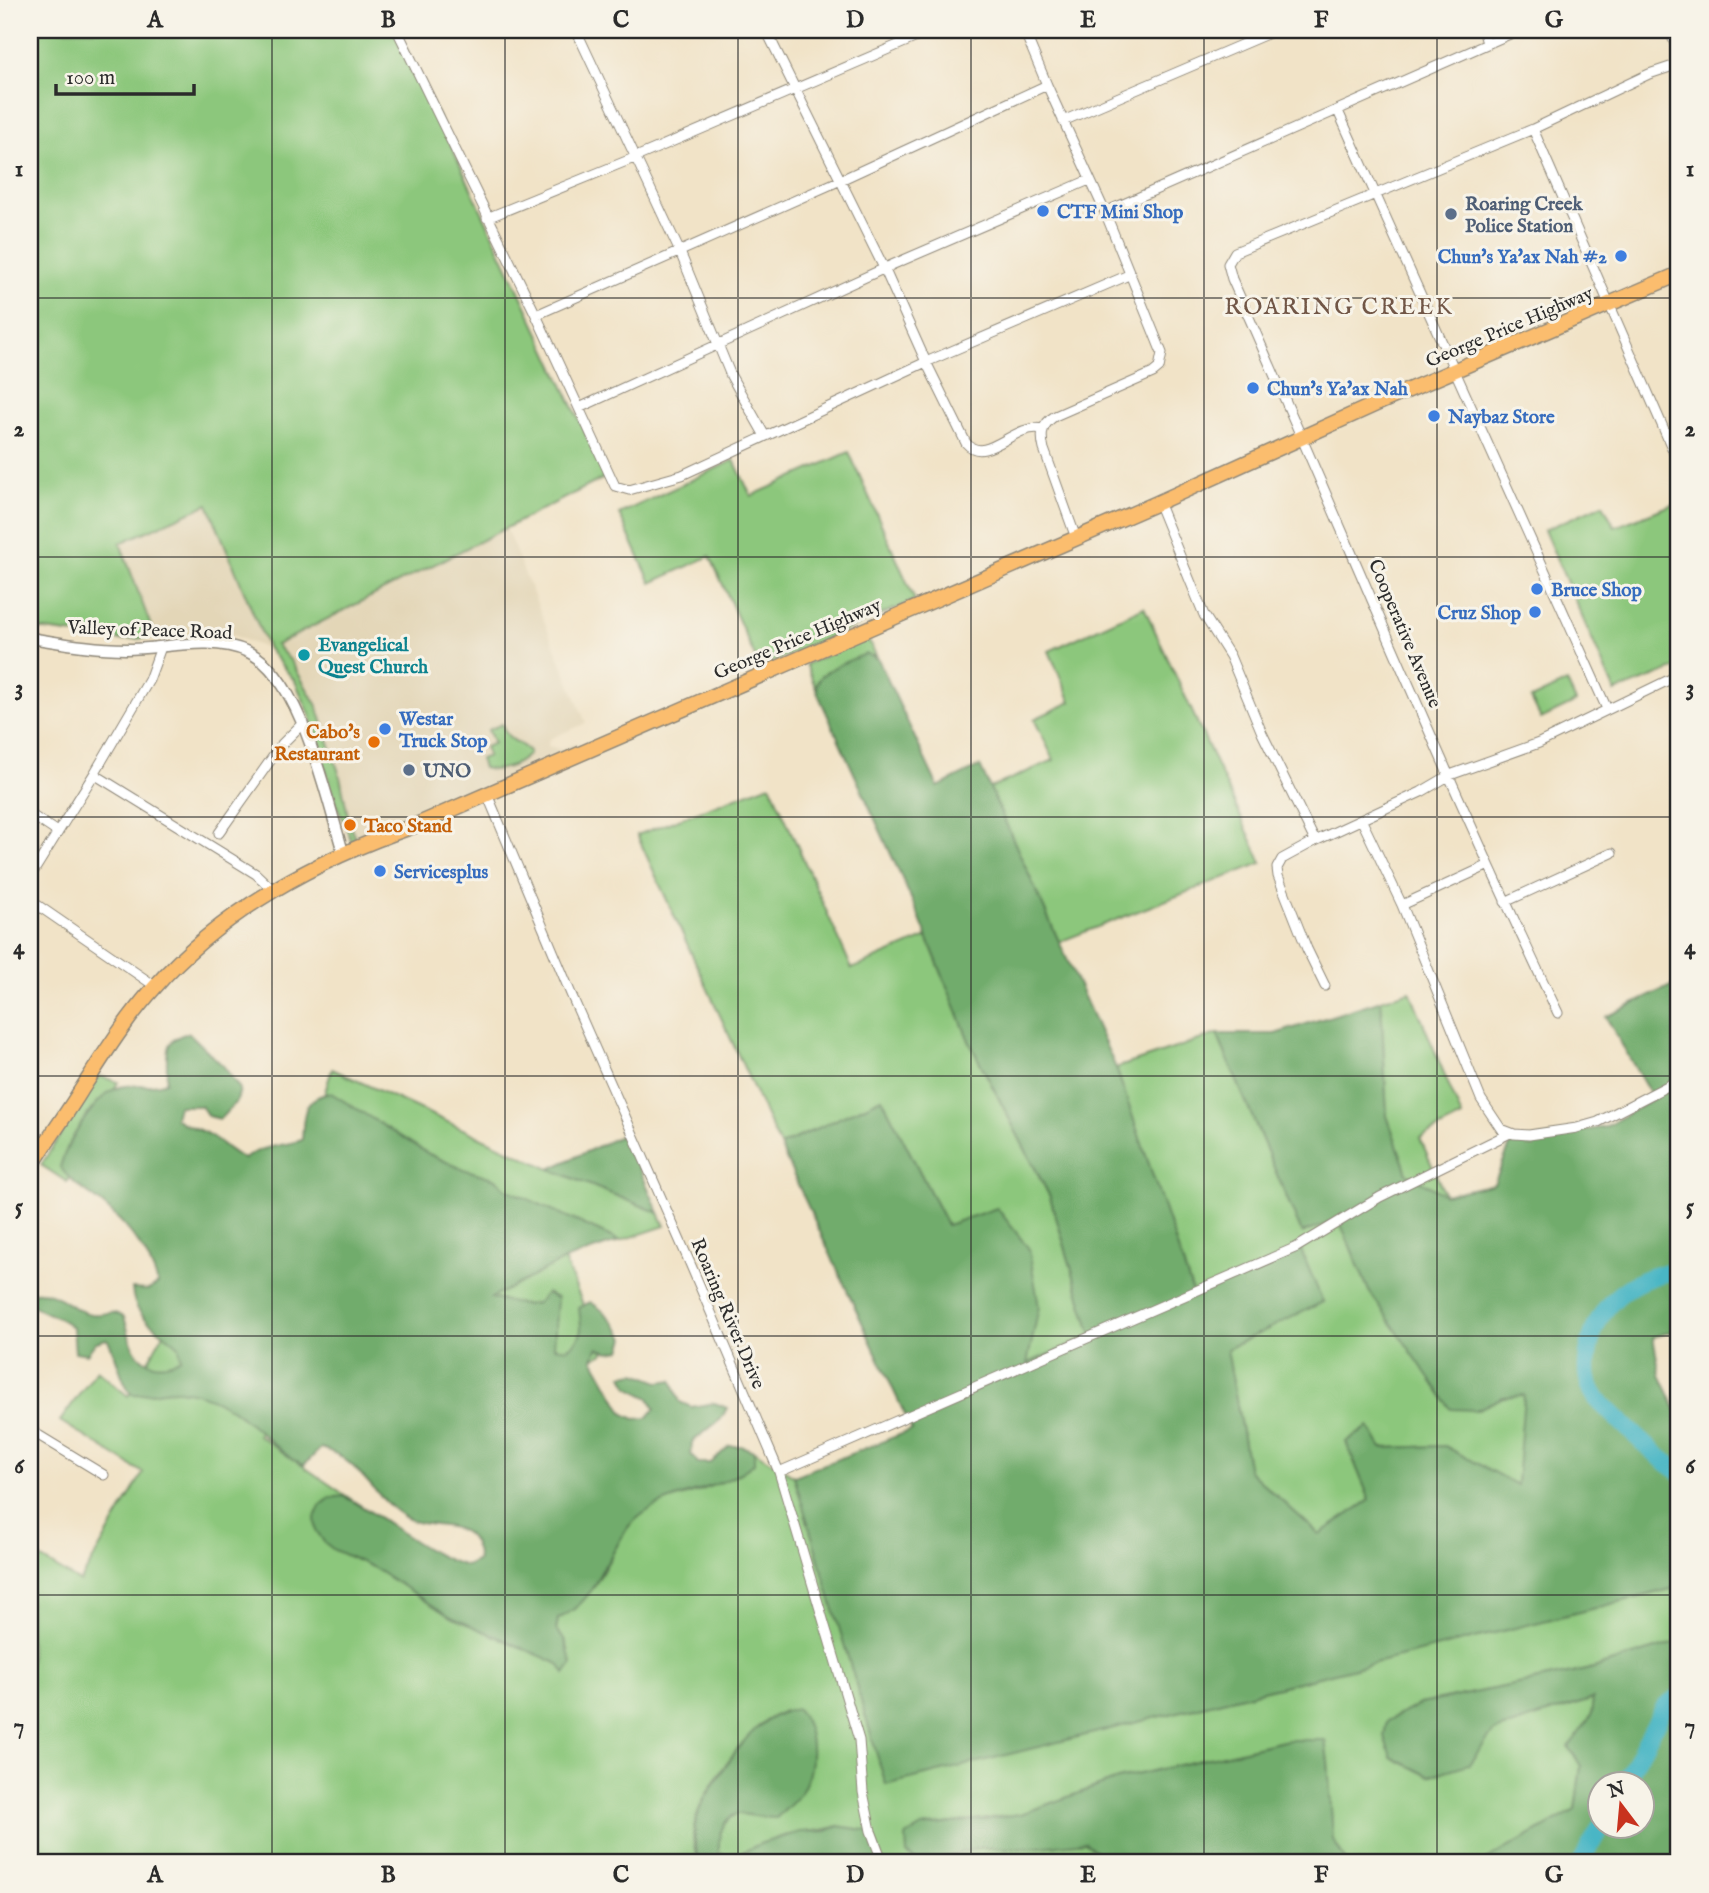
<svg xmlns="http://www.w3.org/2000/svg" width="1709" height="1893" font-family="'IM FELL English',serif">
<rect width="100%" height="100%" fill="#f7f3e8"/>
<filter id="ink" filterUnits="userSpaceOnUse"><feTurbulence type="fractalNoise" baseFrequency=".0143" numOctaves="2"/><feDisplacementMap in="SourceGraphic" scale="14" xChannelSelector="R" yChannelSelector="G"/><feConvolveMatrix kernelMatrix="1 2 1 2 8 2 1 2 1" color-interpolation-filters="sRGB"/></filter>
<filter id="wash" filterUnits="userSpaceOnUse"><feTurbulence type="fractalNoise" baseFrequency=".00686" numOctaves="4" result="noise"/><feDisplacementMap in="SourceGraphic" scale="28" xChannelSelector="R" yChannelSelector="G"/><feGaussianBlur stdDeviation="1.57" result="paint"/><feColorMatrix in="noise" values="0 0 0 0 0 0 0 0 0 0 0 0 0 0 0 0 0 1.4 0 .05"/><feComposite in="paint" operator="in"/></filter>
<g filter="url(#wash)">
<rect width="100%" height="100%" fill="#f1e3c7"/>
<path fill="#e3d6b7" fill-rule="evenodd" d="M208,503L268,649L232,635L155,637L120,543Z
M506,528L586,723L549,739L548,746L560,749L577,743L578,747L461,797L437,802L416,811L402,824L358,843L350,826L340,776L317,706L291,661L276,645ZM502,725L511,741L513,766L491,770L483,768L480,759L488,756Z"/>
<path fill="#8cc77c" stroke="#5c7954" stroke-width="2" d="M30,30H397L606,477L276,645L291,661L317,706L340,776L350,826L358,843L353,845L335,801L310,715L295,681L268,649L208,504L120,543L155,637L121,640L30,628Z
M849,452L915,600L760,668L710,556L651,583L619,514L734,460L751,496Z
M1679,502V667L1615,692L1544,530L1603,504L1615,527Z
M1144,607L1262,863L1059,942L990,788L1054,760L1034,719L1071,702L1049,651Z
M867,638L878,659L873,655L817,683L818,694L806,664Z
M1567,682L1576,702L1541,719L1531,699Z
M502,724C509,743 516,739 529,751V754C517,766 499,773 483,768L480,759L488,756L485,747L494,743L488,730Z
M770,784L852,969L927,937L970,1043L1050,1197L1092,1336L1026,1364L947,1225L882,1098L780,1146L637,835Z
M1410,991L1462,1117L1420,1138L1445,1195L1407,1173L1387,1116L1381,1000Z
M1217,1034L1302,1233L1339,1220L1369,1291L1407,1344L1476,1410L1503,1397L1525,1394L1517,1486L1445,1446L1382,1448L1368,1427L1346,1442L1370,1500L1319,1534L1249,1471L1227,1349L1322,1302L1194,1296L1116,1068Z
M332,1069L550,1169L659,1213L665,1226L620,1241L321,1105Z
M99,1076L118,1082L67,1182L41,1165Z
M564,1260L604,1353L553,1378L460,1313Z
M172,1319L281,1400L258,1435L568,1649L564,1639L556,1630L558,1619C587,1606 601,1575 615,1549C620,1541 623,1533 629,1526C656,1497 680,1501 711,1486C726,1480 739,1470 754,1463V1451L794,1476L887,1784L1679,1587V1642L1587,1670L1420,1704L1469,1764L1494,1731L1594,1699L1591,1716L1570,1747L1581,1766L1575,1810L1481,1863H1347L1333,1840L1328,1761L1288,1740L1118,1779L1021,1814L922,1827L907,1854L919,1863H871L839,1826C821,1832 802,1831 784,1836C764,1842 748,1853 728,1859L719,1852C718,1838 721,1819 737,1814C741,1813 768,1818 776,1818C794,1804 803,1790 810,1768L783,1711C776,1715 767,1719 760,1725C735,1749 693,1801 693,1837C693,1845 697,1855 700,1863H30V1552L80,1582L143,1473L60,1421L97,1370L128,1396Z
M1085,1842L1110,1863H928L977,1848H1031Z"/>
<path fill="#71ac6c" stroke="#4e6c4c" stroke-width="2" fill-rule="evenodd" d="M866,654L878,659L938,787L980,766L1116,1068L1194,1296L1301,1250L1323,1302L1227,1349L1249,1471L1319,1534L1370,1500L1346,1442L1369,1427L1382,1448L1445,1446L1517,1485L1524,1395L1503,1397L1476,1410L1451,1409L1369,1291L1339,1220L1302,1233L1217,1034H1275L1381,1000L1387,1116L1407,1173L1445,1195L1494,1184L1511,1143L1605,1127L1653,1099L1606,1017L1679,982V1330L1653,1337L1660,1375L1679,1415V1587L886,1785L794,1476L912,1430L780,1146L882,1098L947,1225L997,1208L1029,1249L1039,1307L1027,1364L1092,1336L1050,1197L970,1043L915,907L818,694C818,691 816,687 817,683C820,670 855,658 866,654Z
M189,1033L224,1067L240,1089L237,1101L220,1119L208,1116L201,1106H178L175,1118C186,1127 199,1128 211,1136C222,1143 231,1153 244,1159C262,1145 280,1147 302,1140C304,1115 301,1098 331,1093L429,1154L460,1168L496,1179L506,1189L620,1241L564,1260L491,1298L525,1305L537,1303L546,1293L557,1298L554,1347L566,1349C586,1338 581,1328 579,1308L590,1302C606,1311 615,1323 625,1338L621,1350L609,1352L597,1348L593,1359L624,1414L635,1419L647,1418L655,1409L649,1398L628,1387L623,1375L636,1373L659,1382L672,1380L680,1402L691,1407L715,1403L727,1408L721,1419L692,1442L691,1454L698,1463H711L729,1446H741L754,1451V1463C718,1495 663,1489 629,1526C623,1533 620,1541 615,1549C611,1557 605,1564 601,1572C590,1595 581,1607 558,1619L556,1630L564,1639L572,1664L565,1674L559,1664L451,1617L374,1568L334,1550L324,1542L316,1530L315,1517L320,1506L330,1498L343,1496C383,1515 423,1555 466,1566L478,1560C472,1511 432,1535 403,1516C372,1496 359,1458 321,1448L304,1465L293,1460C255,1432 231,1395 179,1390C162,1389 147,1396 131,1394C119,1377 118,1356 107,1339L96,1342L87,1354L75,1352L73,1328C60,1315 44,1315 31,1304L33,1292C60,1289 67,1310 91,1314C107,1316 108,1308 124,1317C128,1328 129,1341 135,1351C146,1367 166,1368 181,1358L179,1346C159,1327 134,1320 132,1289L148,1290L158,1284C149,1252 126,1224 101,1203C86,1191 71,1183 60,1167C66,1144 95,1096 117,1088C133,1082 150,1089 166,1082C170,1058 158,1040 189,1033Z
M624,1134L659,1213L550,1169Z
M1679,1642V1863H1481L1575,1810L1581,1766L1569,1747L1591,1716L1593,1699L1494,1731L1469,1764L1429,1776L1391,1757L1384,1736L1387,1721L1420,1704L1587,1670ZM1642,1784V1826H1600V1784Z
M797,1709C816,1730 815,1771 800,1794C793,1803 784,1811 776,1818C768,1818 741,1813 737,1814C721,1819 718,1838 719,1852L728,1859L762,1843L800,1832L826,1831L838,1826L871,1831L883,1863H700C696,1851 693,1839 695,1826C697,1809 708,1792 718,1778C737,1748 759,1714 797,1709Z
M1288,1740H1325L1328,1761L1333,1840L1347,1863H1110L1085,1842L1031,1848H977L928,1863H919L907,1854L906,1836L922,1827L1021,1814L1118,1779Z"/>
<g fill="none" stroke-linecap="round" stroke-linejoin="round">
<path stroke="#49b6c5" stroke-width="18" d="M1679,1270C1629,1278 1596,1303 1588,1354C1586,1369 1586,1382 1595,1396C1599,1403 1608,1409 1614,1415C1635,1435 1655,1456 1679,1471
M1624,1784L1664,1708L1679,1697
M1581,1863L1601,1826"/>
</g>
</g>
<g filter="url(#ink)">
<g fill="none" stroke-linecap="round" stroke-linejoin="round">
<g stroke="#8e8779" stroke-width="11">
<path id="minor" d="M397,30L536,315L615,486L629,490L682,475L926,362L1131,274
M576,30L680,252L731,376L765,436
M766,30L884,268L926,362L966,443C986,466 1015,422 1042,429
M1024,30L1047,85L1105,212L1162,353L1159,368L1153,373L1055,416C1042,424 1040,434 1044,449L1076,538
M1483,30L1487,43
M1669,30L1679,52
M1338,111L1607,709
M1063,121L1276,30
M1533,129L1679,464
M1105,212L1519,30
M487,218L629,160L933,30
M536,315L832,184L1047,85
M579,408L894,264L1089,180
M1669,439L1679,435
M1158,502L1204,615L1230,656L1262,733L1315,841
M94,774L256,874L273,890
M487,794L571,994L689,1261L779,1472L859,1740L863,1792L871,1831L883,1863
M30,814L57,832
M1362,821L1402,905L1481,1099L1501,1129L1514,1134L1529,1135L1577,1128L1598,1122L1679,1080
M219,833L282,744L303,723
M30,877L94,774L149,680L161,647
M30,900L155,986
M1505,902L1612,853
M1402,905L1489,865
M1325,986L1307,949L1278,876L1277,868L1282,859L1315,841L1421,792L1450,775L1539,743L1679,675
M1558,1013C1442,771 1341,524 1232,279L1228,264L1235,252L1533,129L1649,74L1679,64
M30,1144L41,1150
M30,1430L104,1475
M779,1472L1297,1247L1380,1197L1510,1133"/>
</g>
<g stroke="#8e8779" stroke-width="13">
<path id="tertiary" d="M30,638C62,643 93,649 126,649C165,649 211,635 248,652C302,676 327,802 344,855"/>
</g>
<g stroke="#8e8779" stroke-width="17">
<path id="trunk" d="M30,1168C46,1142 64,1118 80,1092C103,1056 125,1020 154,988C221,911 318,859 414,826L1155,504L1376,404L1679,274"/>
</g>
<use href="#minor" stroke="#fff" stroke-width="9"/>
<use href="#tertiary" stroke="#fff" stroke-width="10"/>
<use href="#trunk" stroke="#fbbd6e" stroke-width="14"/>
</g>
</g>
<path fill="none" stroke="#2b2b2b" stroke-width="2" stroke-opacity="0.55" d="M272,30V1863M505,30V1863M738,30V1863M971,30V1863M1204,30V1863M1437,30V1863M30,298H1679M30,557H1679M30,817H1679M30,1076H1679M30,1336H1679M30,1595H1679"/>
<g fill="#3f7fe0" stroke="#f7f3e8" stroke-width="2.5">
<circle cx="1043" cy="211" r="7"/>
<circle cx="1621" cy="256" r="7"/>
<circle cx="1253" cy="388" r="7"/>
<circle cx="1434" cy="416" r="7"/>
<circle cx="1537" cy="589" r="7"/>
<circle cx="1535" cy="612" r="7"/>
<circle cx="385" cy="729" r="7"/>
<circle cx="380" cy="871" r="7"/>
</g>
<g fill="#5c6f8a" stroke="#f7f3e8" stroke-width="2.5">
<circle cx="1451" cy="214" r="7"/>
<circle cx="409" cy="770" r="7"/>
</g>
<circle fill="#0f9aa8" stroke="#f7f3e8" stroke-width="2.5" cx="304" cy="655" r="7"/>
<g fill="#e8710a" stroke="#f7f3e8" stroke-width="2.5">
<circle cx="374" cy="742" r="7"/>
<circle cx="350" cy="825" r="7"/>
</g>
<g text-anchor="middle" stroke-width="6" stroke-linejoin="round" paint-order="stroke">
<g font-size="19" font-weight="bold" fill="#4e5e75" stroke="#f7f3e8" text-anchor="start">
<text x="1465" y="210">Roaring Creek<tspan x="1465" dy="22">Police Station</tspan></text>
<text x="423" y="777">UNO</text>
</g>
<g font-size="19" font-weight="bold" fill="#366cbe" stroke="#f7f3e8" text-anchor="start">
<text x="1057" y="218">CTF Mini Shop</text>
<text x="1607" y="263" text-anchor="end">Chun's Ya'ax Nah #2</text>
<text x="1267" y="395">Chun's Ya'ax Nah</text>
<text x="1448" y="423">Naybaz Store</text>
<text x="1551" y="596">Bruce Shop</text>
<text x="1521" y="619" text-anchor="end">Cruz Shop</text>
<text x="399" y="725">Westar<tspan x="399" dy="22">Truck Stop</tspan></text>
<text x="394" y="878">Servicesplus</text>
</g>
<g font-size="19" fill="#2b2b2b" stroke="#f7f3e8">
<text transform="translate(1509 326) rotate(-23)" y="7">George Price Highway</text>
<text transform="translate(150 629) rotate(2)" y="7">Valley of Peace Road</text>
<text transform="translate(1406 633) rotate(67)" y="7">Cooperative Avenue</text>
<text transform="translate(797 638) rotate(-23)" y="7">George Price Highway</text>
<text transform="translate(729 1313) rotate(67)" y="7">Roaring River Drive</text>
</g>
<g font-size="19" font-weight="bold" fill="#0d838f" stroke="#f7f3e8" text-anchor="start">
<text x="318" y="651">Evangelical<tspan x="318" dy="22">Quest Church</tspan></text>
</g>
<g font-size="19" font-weight="bold" fill="#c56008" stroke="#f7f3e8" text-anchor="end">
<text x="360" y="738">Cabo's<tspan x="360" dy="22">Restaurant</tspan></text>
<text x="364" y="832" text-anchor="start">Taco Stand</text>
</g>
<g font-size="23" letter-spacing="2" fill="#715646" stroke="#f7f3e8">
<text x="1339" y="314">ROARING CREEK</text>
</g>
</g>
<rect width="1709" height="1893" fill="none" stroke="#f7f3e8" stroke-width="77"/>
<g transform="translate(1621 1805) rotate(344)"><circle r="33" fill="#f7f3e8" stroke="#a5a39c" stroke-width="2"/>
<path d="M0-5L12 26L0 18L-12 26Z" fill="#c8321e"/>
<text y="-10" font-size="19" font-weight="bold" text-anchor="middle" fill="#2b2b2b">N</text>
</g>
<path d="M56 84v10h138v-10" fill="none" stroke="#2b2b2b" stroke-width="3.5"/>
<text x="66" y="84" font-size="21" fill="#2b2b2b" stroke="#f7f3e8" stroke-width="5" paint-order="stroke">100 m</text>
<rect x="38" y="38" width="1632" height="1816" fill="none" stroke="#2b2b2b" stroke-width="2.5"/>
<g font-size="23" text-anchor="middle" font-weight="bold" fill="#2b2b2b">
<text x="155" y="27">A</text>
<text x="388" y="27">B</text>
<text x="621" y="27">C</text>
<text x="855" y="27">D</text>
<text x="1088" y="27">E</text>
<text x="1321" y="27">F</text>
<text x="1554" y="27">G</text>
<text x="19" y="176">1</text>
<text x="1690" y="176">1</text>
<text x="19" y="436">2</text>
<text x="1690" y="436">2</text>
<text x="19" y="695">3</text>
<text x="1690" y="695">3</text>
<text x="19" y="954">4</text>
<text x="1690" y="954">4</text>
<text x="19" y="1214">5</text>
<text x="1690" y="1214">5</text>
<text x="19" y="1473">6</text>
<text x="1690" y="1473">6</text>
<text x="19" y="1733">7</text>
<text x="1690" y="1733">7</text>
<text x="155" y="1882">A</text>
<text x="388" y="1882">B</text>
<text x="621" y="1882">C</text>
<text x="855" y="1882">D</text>
<text x="1088" y="1882">E</text>
<text x="1321" y="1882">F</text>
<text x="1554" y="1882">G</text>
</g>
</svg>
